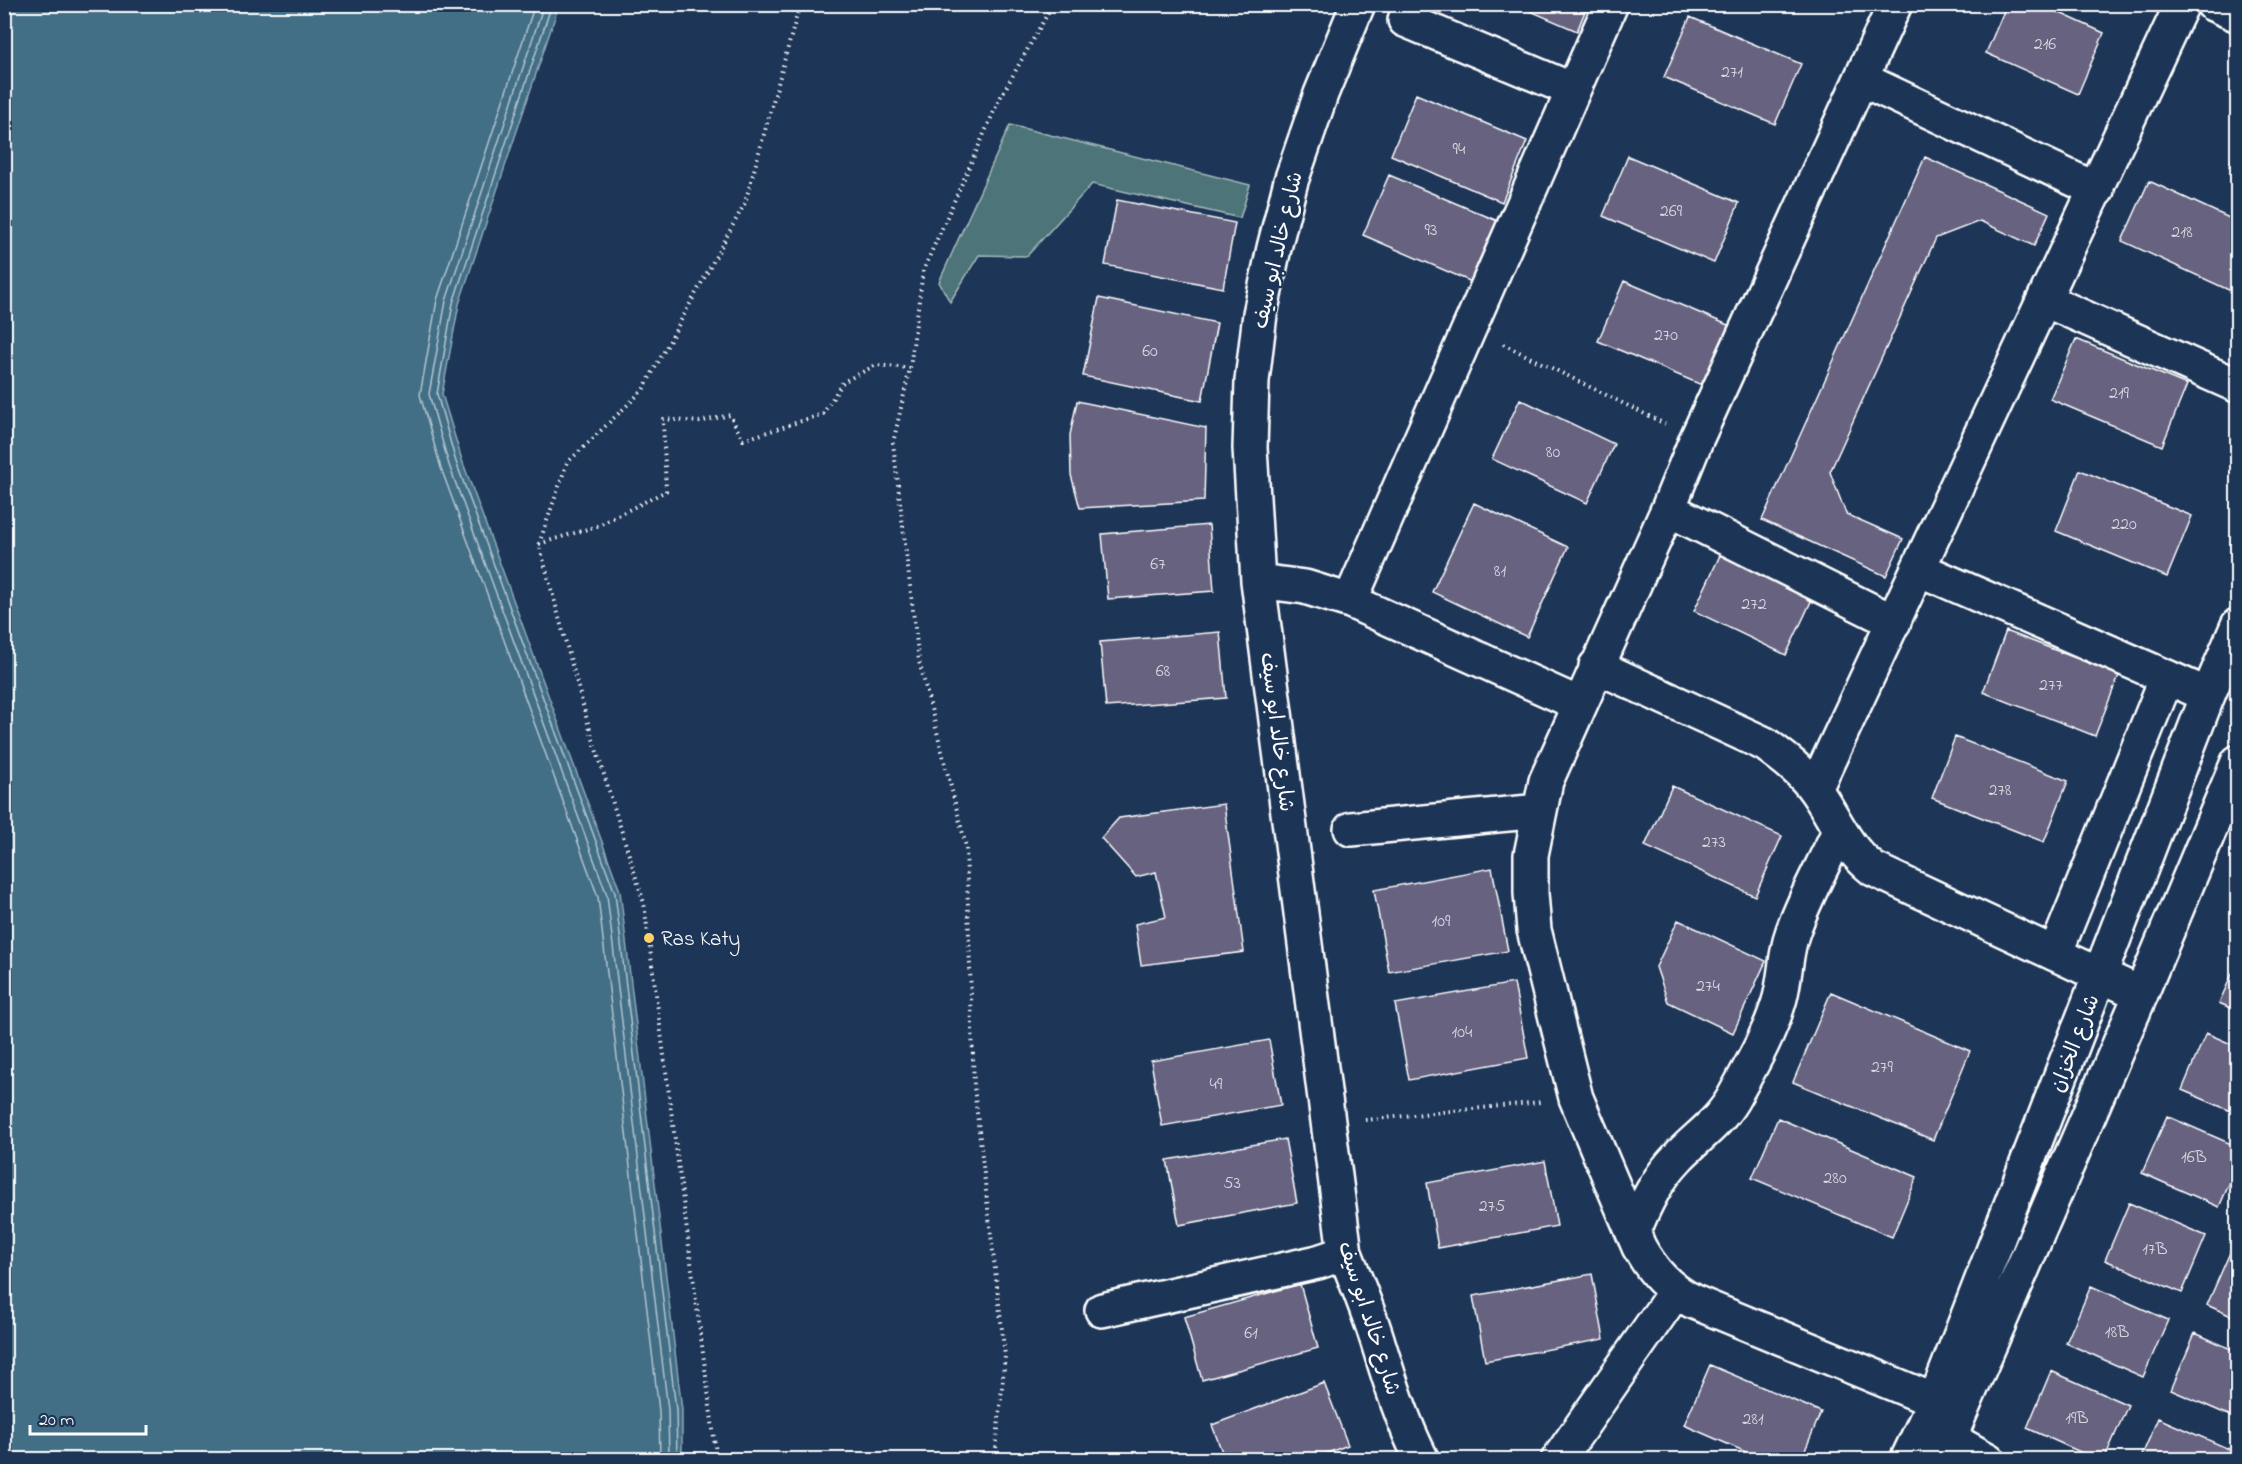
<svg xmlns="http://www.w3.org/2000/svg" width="2242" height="1464" font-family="'Indie Flower','Playpen Sans Arabic',sans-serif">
<rect width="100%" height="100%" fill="#1d3557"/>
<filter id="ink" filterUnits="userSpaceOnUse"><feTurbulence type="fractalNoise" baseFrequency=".0167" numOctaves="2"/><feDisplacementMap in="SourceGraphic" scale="12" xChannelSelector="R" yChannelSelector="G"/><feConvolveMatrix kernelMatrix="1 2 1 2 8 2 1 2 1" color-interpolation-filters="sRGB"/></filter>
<g filter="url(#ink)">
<path fill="#4d7579" stroke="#a6babc" stroke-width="1.5" d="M1010,125L1250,185L1240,218L1092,184L1027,256L979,255L950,302L939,282Z"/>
<path fill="#426e86" stroke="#8ea8b6" stroke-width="1.5" d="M5,4L559,5L459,304L442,394L462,460L620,891L682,1410V1459H5Z"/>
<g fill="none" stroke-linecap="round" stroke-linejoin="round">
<path stroke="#b3c5cf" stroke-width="1.5" d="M535,4L437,300L420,395L441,468L598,897L659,1411L660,1460
M544,4L446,301L429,394L449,465L607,895L668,1410L669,1460
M552,4L453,303L437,394L456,462L615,893L676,1410L677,1460"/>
</g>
<path fill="#666280" stroke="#fff" stroke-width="1.5" d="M1514,4H1588L1577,31Z
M2007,4H2040L2104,33L2078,94L1986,53Z
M1690,17L1801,64L1775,124L1664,77Z
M1416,94L1527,141L1502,202L1391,155Z
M2238,145V170L2229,166Z
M1628,156L1739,203L1714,263L1603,216Z
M1925,157L2049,213L2034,246L1980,221L1936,238L1830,472L1846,514L1903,539L1886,576L1762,520Z
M1389,175L1500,222L1474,283L1363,235Z
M2149,181L2238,222V278L2231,291L2122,241Z
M1117,200L1235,223L1223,288L1105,265Z
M1624,281L1735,328L1709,388L1598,341Z
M1099,298L1217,323L1202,401L1083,376Z
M2076,339L2187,385L2162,446L2050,399Z
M1520,399L1614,444L1587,503L1492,459Z
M1077,401L1206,428L1204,501L1080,508L1071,475L1070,435Z
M2080,470L2192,516L2167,577L2056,531Z
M1474,503L1568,547L1527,637L1432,592Z
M1209,525L1214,591L1108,599L1102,534Z
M1722,551L1814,595L1786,655L1694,611Z
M2006,631L2119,675L2095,736L1983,692Z
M1220,632L1226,698L1106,707L1100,642Z
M1955,737L2068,781L2044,842L1932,798Z
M1672,786L1782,836L1755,896L1645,846Z
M1224,804L1244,952L1141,965L1135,924L1166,917L1156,872L1136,877L1101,838L1119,818Z
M1492,868L1508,951L1389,972L1374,890Z
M1678,920L1766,961L1733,1033L1668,1002L1656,967Z
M2238,961V1011L2219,1003Z
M1514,983L1528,1058L1409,1080L1395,1004Z
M1831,992L1970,1051L1933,1140L1793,1082Z
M2206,1033L2238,1047V1114L2182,1090Z
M1269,1040L1281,1105L1162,1126L1151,1061Z
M2167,1116L2238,1147V1164L2219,1207L2142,1173Z
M1778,1118L1917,1177L1892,1237L1752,1178Z
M1285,1139L1297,1203L1179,1225L1167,1160Z
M1545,1161L1557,1226L1438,1248L1427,1183Z
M2129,1203L2206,1236L2182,1293L2105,1260Z
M2232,1248L2238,1251V1319L2207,1305Z
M1592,1274L1604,1339L1485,1361L1473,1296Z
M1300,1284L1318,1348L1202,1380L1184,1317Z
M2091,1286L2168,1320L2143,1377L2066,1343Z
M2195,1333L2238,1352V1419L2171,1390Z
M1710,1365L1821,1412L1801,1460H1764L1684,1425Z
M2051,1371L2128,1405L2104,1460H2098L2027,1428Z
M1324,1383L1348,1445L1309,1460H1225L1212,1425Z
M2158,1418L2236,1452L2232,1460H2140Z"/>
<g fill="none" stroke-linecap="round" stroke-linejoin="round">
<g stroke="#fff" stroke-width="38">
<path id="minor" d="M1358,4L1321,94L1291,181L1274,248L1260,314L1252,381L1250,448L1258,581L1345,1253C1356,1281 1368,1310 1377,1339C1390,1381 1402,1421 1422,1460
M1895,4L1696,440L1668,509L1546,781L1531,855V893L1534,930L1576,1098L1639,1247C1653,1272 1668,1288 1692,1301L1935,1401
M2213,4L2238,15
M1405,20L1573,90
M1861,79L2097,190
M2045,300L2238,386
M1668,509L1894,622
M1919,569L2208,695
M1258,581L1305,587L1350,601L1579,704
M1350,601L1611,4
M1596,666L1765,744C1784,758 1803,772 1816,791C1837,821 1843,845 1873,869L2141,994
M1815,789L2182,4
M1351,829L1540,811
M2055,954L2167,677
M1634,1231C1645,1203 1657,1179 1678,1157C1699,1135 1722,1121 1736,1093C1752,1064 1771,1031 1780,998C1786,975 1785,953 1793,931C1805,897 1824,864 1839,831
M1102,1310L1318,1262L1345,1253
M1949,1438L1988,1460
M1558,1460L1675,1292"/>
</g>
<g stroke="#fff" stroke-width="38">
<path id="major" d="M1907,1460L1935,1401L2208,695L2238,625
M1940,1460L2141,994L2238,762"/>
</g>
<path stroke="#fff" stroke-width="4" stroke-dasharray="1.5 4.5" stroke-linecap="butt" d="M1503,344L1665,424
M539,544L597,526L666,491L663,419L699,422L730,415L743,440L823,414L843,382L876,365L910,368
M1365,1120L1540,1102
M717,1460L644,903L587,720L539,544L567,463L643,390L745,203L800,4
M995,1460L1005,1356L974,1087L966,846L919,661L893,443L910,368L923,271L999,100L1053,4"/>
<use href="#minor" stroke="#1d3557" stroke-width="33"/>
<use href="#major" stroke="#1d3557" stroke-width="33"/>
</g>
</g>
<circle fill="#ffd166" stroke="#1d3557" stroke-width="2" cx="649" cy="938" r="6"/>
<g text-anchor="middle" stroke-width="4.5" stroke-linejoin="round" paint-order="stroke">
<g font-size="18" fill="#d9d8df">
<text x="2045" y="49">216</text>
<text x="1732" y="77">271</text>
<text x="1459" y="154">94</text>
<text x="1671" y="216">269</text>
<text x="1431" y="235">93</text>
<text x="2182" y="237">218</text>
<text x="1666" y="340">270</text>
<text x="1150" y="356">60</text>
<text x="2119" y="398">219</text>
<text x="1553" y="457">80</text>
<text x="2124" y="529">220</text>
<text x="1158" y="569">67</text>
<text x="1500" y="576">81</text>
<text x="1754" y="609">272</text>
<text x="1163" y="676">68</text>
<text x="2051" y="690">277</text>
<text x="2000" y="795">278</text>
<text x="1714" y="847">273</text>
<text x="1441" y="926">109</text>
<text x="1708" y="991">274</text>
<text x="1462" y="1037">104</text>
<text x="1882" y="1072">279</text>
<text x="1216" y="1089">49</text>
<text x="2194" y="1162">16B</text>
<text x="1835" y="1183">280</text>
<text x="1232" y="1188">53</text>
<text x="1492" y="1211">275</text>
<text x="2155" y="1254">17B</text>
<text x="2117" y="1337">18B</text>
<text x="1251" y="1338">61</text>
<text x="2077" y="1423">19B</text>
<text x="1753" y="1424">281</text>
</g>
<g font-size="21" fill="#fff" stroke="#1d3557">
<text transform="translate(1277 250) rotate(-77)" y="7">شارع خالد ابو سيف</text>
<text transform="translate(1278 732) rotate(83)" y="7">شارع خالد ابو سيف</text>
<text transform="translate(2074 1043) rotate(-69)" y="7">شارع الخزان</text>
<text transform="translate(1370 1318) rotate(72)" y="7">شارع خالد ابو سيف</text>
</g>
<g font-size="21" fill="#fff" stroke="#1d3557" text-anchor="start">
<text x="661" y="945">Ras Katy</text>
</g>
</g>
<rect width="2242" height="1464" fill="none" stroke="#1d3557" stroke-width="24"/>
<rect x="12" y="12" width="2218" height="1440" fill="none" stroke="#fff" stroke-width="2" filter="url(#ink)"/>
<path d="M30 1425v9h116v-9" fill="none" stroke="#ffffff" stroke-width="3"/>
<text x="39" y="1425" font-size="18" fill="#ffffff" stroke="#1d3557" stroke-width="4.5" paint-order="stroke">20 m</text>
</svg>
